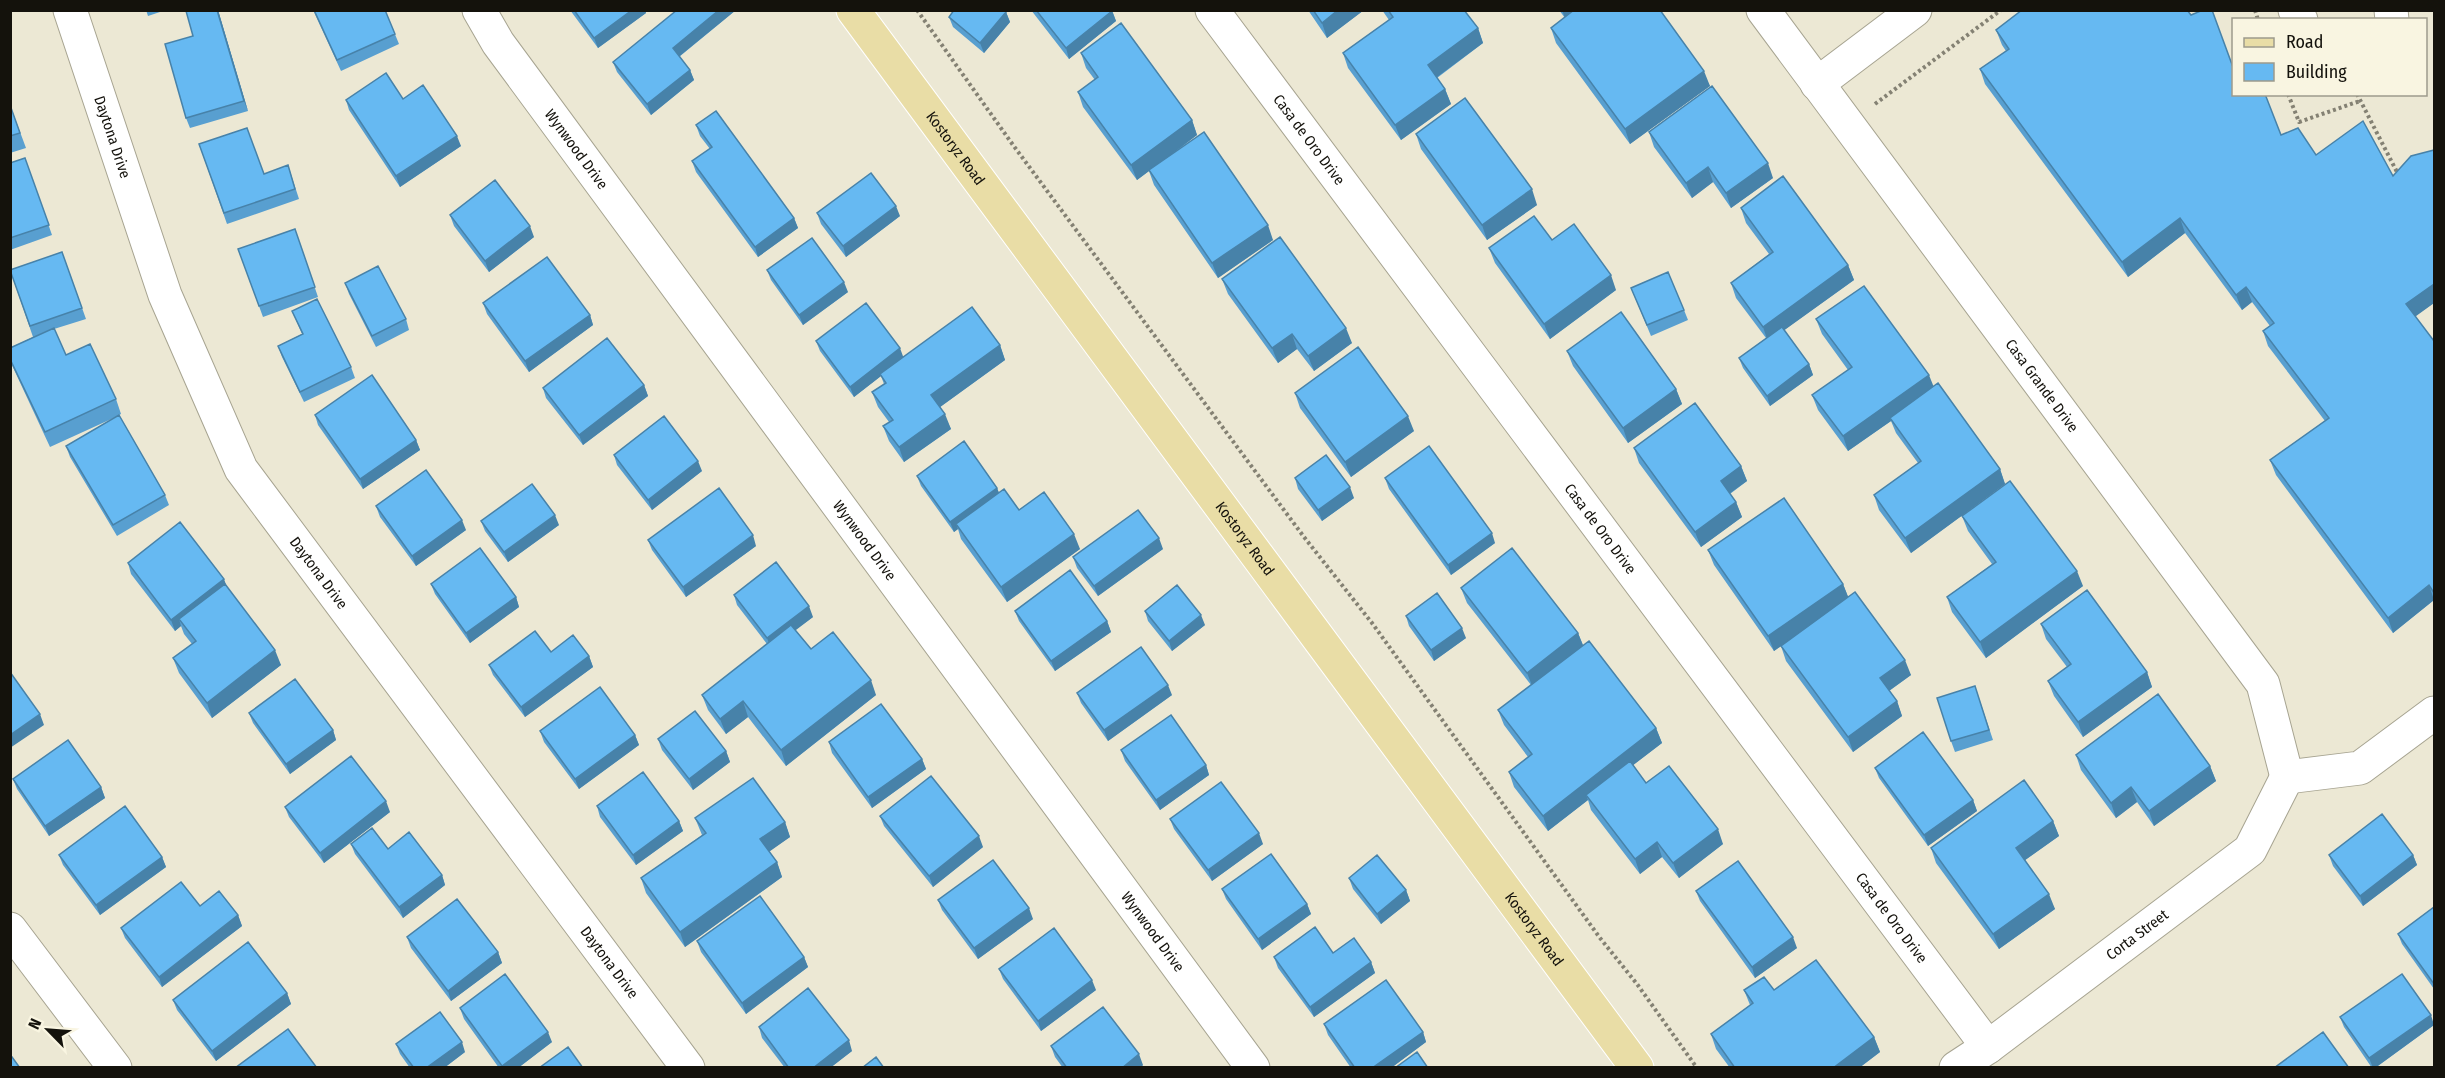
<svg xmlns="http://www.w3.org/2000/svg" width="2445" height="1078" font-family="'Fira Sans Condensed',sans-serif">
<rect width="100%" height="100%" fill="#ece8d4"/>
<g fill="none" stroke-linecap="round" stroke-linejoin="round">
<g stroke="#a7a491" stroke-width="35">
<g id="minor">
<path id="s1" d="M70,10L165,295L241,469L688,1068"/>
<path id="s2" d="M479,10L498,43L1253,1068"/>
<path id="s3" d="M1212,10L1988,1047"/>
<path id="s4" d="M1763,10L2263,684L2287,777"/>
<path d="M2295,10L2301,20"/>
<path d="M2391,10L2392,20"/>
<path d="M1817,84L1915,10"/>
<path d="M2287,777L2360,768L2434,713"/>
<path d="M10,929L115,1068"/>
<path id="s5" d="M1956,1068L1988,1047L2250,850L2287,777"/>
</g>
</g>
<g stroke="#fff" stroke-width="35">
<g id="major">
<path id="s6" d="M853,10L1637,1068"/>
</g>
</g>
<path stroke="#848173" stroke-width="4" stroke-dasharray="3 3" stroke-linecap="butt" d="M917,10L1013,145L1304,537L1372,623L1600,938L1637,984L1697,1068
M2255,10L2258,20
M2288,94L2299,122L2360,101
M2357,94L2399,176
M1875,104L2001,10"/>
<use href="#minor" stroke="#fff" stroke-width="33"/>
<use href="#major" stroke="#e9dda6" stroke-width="33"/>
</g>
<path fill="#589fd0" d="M146,10H166L148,16Z
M218,10L248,111L190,128L186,118L193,36Z
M313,10H385L399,44L341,71Z
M570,10H645L646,13L598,48Z
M677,10H736L679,57L690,70L694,80L651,115L617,72L613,62Z
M1031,10H1112L1116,21L1069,59Z
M1308,10H1364L1327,38Z
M1382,10H1464L1478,28L1483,43L1437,78L1445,89L1451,104L1401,140L1348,68L1343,53L1389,20Z
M1559,10H1660L1710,86L1630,144L1556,43L1551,28L1565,18Z
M1006,12L1010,22L984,53L953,27L949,17Z
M1996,30L2234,94L2281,135L2316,155L2393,176L2434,150V303L2415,316L2434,341V600L2393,633L2276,475L2270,460L2325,421L2268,346L2263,331L2270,326L2252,302L2242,310L2185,233L2128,277L1985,84L1980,69L2006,51L2002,45Z
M1081,53L1192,120L1197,135L1174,153L1273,240L1218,278L1154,185L1149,171L1137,180L1083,107L1078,92L1095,80L1086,68Z
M403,99L461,146L400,187L349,110L346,100Z
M10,105L26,148L10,153Z
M696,125L794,218L798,228L758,257L696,172L692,161L710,149L700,136Z
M1649,132L1773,178L1731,208L1713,182L1692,198L1654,147Z
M1416,134L1537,205L1487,240L1421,149Z
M199,144L264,174L288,165L299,199L227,224Z
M25,158L52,235L10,250V163Z
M1741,208L1848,265L1854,280L1784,330L1809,364L1813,375L1770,406L1743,368L1739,358L1766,338L1736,298L1731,283L1769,254L1746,223Z
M817,213L900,216L846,257L821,224Z
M450,215L534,237L489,272L454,226Z
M295,229L318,297L263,317L238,249Z
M1489,248L1616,290L1550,339L1495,263Z
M62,252L86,319L54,329L66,355L116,399L121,414L119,415L165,495L169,505L117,536L70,457L66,446L118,416L50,447L10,361V348L33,337L10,270Z
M767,270L848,292L803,325L771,280Z
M1222,279L1352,343L1314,371L1297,349L1278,363L1228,294Z
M345,283L406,319L409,330L376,347L349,294Z
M1631,288L1684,310L1688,320L1651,336Z
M483,303L590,315L593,325L529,372L487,314Z
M292,311L351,367L355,378L304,402L282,357L278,346L302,334Z
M1816,319L1933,386L2000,469L2005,484L1911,553L1879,510L1874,495L1918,463L1896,433L1891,421L1848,451L1818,410L1812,395L1848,370L1822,334Z
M816,341L903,357L1000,345L1005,360L940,407L951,429L904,462L889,441L883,426L889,422L878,407L872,392L884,384L881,376L854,397L820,351Z
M1567,351L1676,389L1682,404L1628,443L1573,366Z
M644,385L648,396L583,445L546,398L543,388Z
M1295,393L1414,431L1351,477L1300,408Z
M315,415L416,440L420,450L363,489L318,425Z
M1634,448L1741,466L1747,481L1730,494L1736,502L1742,517L1701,547L1639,463Z
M614,455L702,471L652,510L617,465Z
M917,476L997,488L999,493L1019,510L1080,549L1007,602L961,539L958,529L954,532L921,486Z
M1295,478L1354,498L1322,521L1298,489Z
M1385,478L1495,543L1451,575L1389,489Z
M376,506L466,530L416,566L380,517Z
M1962,516L2083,586L1986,658L1952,612L1947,597L1992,564L1968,531Z
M481,521L559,525L508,562L485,531Z
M648,540L756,546L686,597L652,550Z
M1163,549L1098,596L1077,568L1073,557Z
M1708,550L1843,584L1848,597L1911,675L1889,691L1897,701L1902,716L1853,752L1786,661L1781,646L1774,651L1714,565Z
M128,563L226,586L281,665L212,718L179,673L173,658L192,644L184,634L181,626L175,631L131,574Z
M431,584L516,597L519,607L470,643L435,594Z
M1461,588L1578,633L1583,645L1656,728L1662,743L1633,765L1646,783L1723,844L1679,878L1662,857L1640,874L1591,810L1588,800L1548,831L1514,787L1509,772L1528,757L1504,725L1498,710L1531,685L1467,603Z
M734,595L813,617L795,630L811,649L876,695L786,766L748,717L726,734L708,710L702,695L767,644L737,605Z
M1015,611L1107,621L1111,632L1055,671L1019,621Z
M1145,611L1205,625L1172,651L1148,621Z
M1406,616L1466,638L1434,661L1409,626Z
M2041,624L2147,672L2152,687L2083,737L2054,696L2048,681L2067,667L2046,639Z
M551,652L589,656L593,667L525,717L493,675L489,665Z
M1975,686L1993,740L1955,752L1951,741Z
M1077,693L1172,695L1108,741L1081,703Z
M249,713L333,730L336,740L290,774L253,723Z
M540,731L635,735L639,745L579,789L544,742Z
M658,739L726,751L730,762L693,790L662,750Z
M829,742L922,759L926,769L872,808L832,753Z
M1121,750L1206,765L1209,775L1160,810L1125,761Z
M2076,755L2210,766L2216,781L2154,826L2137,802L2116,818L2081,770Z
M1875,768L1973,800L1977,811L1928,846L1879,778Z
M13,779L101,787L105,798L49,836L17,789Z
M597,806L679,821L683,831L636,865L600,817Z
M285,807L390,812L324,863L289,817Z
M880,816L983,847L933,887L884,826Z
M695,818L785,822L790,837L769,851L777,862L782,877L685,947L646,893L641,878L702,835Z
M1170,819L1263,844L1212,881L1174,829Z
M2053,821L2059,836L2025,860L2055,909L1999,949L1936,863L1931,848Z
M351,844L442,875L445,885L403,918L355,854Z
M59,855L162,857L166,867L100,915L63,865Z
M2329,855H2413L2417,865L2363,906L2333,866Z
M1349,878L1406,890L1410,901L1381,924L1353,889Z
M1222,889L1307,904L1311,914L1262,950L1226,899Z
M1696,891L1797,948L1755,978L1700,901Z
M938,900L1033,919L978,959L942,910Z
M2434,907V989L2402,944L2398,934Z
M238,915L242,926L162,987L125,938L121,928Z
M407,937L498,952L502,963L451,1001L411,948Z
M697,941L804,957L808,967L746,1014L701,952Z
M1333,953L1371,962L1375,973L1314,1017L1278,968L1274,957Z
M999,969L1096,990L1041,1031L1003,979Z
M1744,990H1774L1874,1037L1880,1052L1859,1068H1730L1716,1049L1711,1034L1750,1005Z
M287,993L291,1004L216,1061L177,1010L173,1000Z
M460,1008L552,1042L518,1068H499L464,1019Z
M2340,1017L2434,1025L2375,1068H2372L2344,1027Z
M1324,1024L1423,1032L1426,1042L1391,1068H1351L1328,1035Z
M759,1027L852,1051L830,1068H785L762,1038Z
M396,1044L465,1052L444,1068H410L400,1054Z
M1051,1046L1143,1065L1140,1068H1063L1055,1057Z"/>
<path fill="#4782a9" d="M217,10H218L248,111L244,101Z
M632,10H645L646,13L598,48L594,38Z
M719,10H736L676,59L673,48Z
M1338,10H1364L1327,38L1322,23Z
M1562,10H1574L1565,18Z
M1112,11L1116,21L1069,59L1066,48Z
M1006,12L1010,22L984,53L980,43Z
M1478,28L1483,43L1433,80L1428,65Z
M690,70L694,80L651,115L647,104Z
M1704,71L1710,86L1630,144L1625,129Z
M1445,89L1451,104L1401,140L1395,125Z
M1192,120L1197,135L1137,180L1131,165Z
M457,136L461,146L400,187L396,176Z
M1768,163L1773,178L1731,208L1726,193Z
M1708,167L1713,182L1692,198L1686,183Z
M1532,189L1537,205L1487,240L1482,225Z
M896,206L900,216L846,257L843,246Z
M794,218L798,228L758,257L755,247Z
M2180,218L2185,233L2128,277L2122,262Z
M1268,225L1273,240L1218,278L1212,263Z
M530,226L534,237L489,272L485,261Z
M1848,265L1854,280L1768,342L1763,327Z
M1611,275L1616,290L1550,339L1544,324Z
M844,282L848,292L803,325L799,315Z
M2434,284V303L2412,319L2406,304Z
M2246,287L2252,302L2242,310L2236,295Z
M590,315L593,325L529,372L525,361Z
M1346,328L1352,343L1314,371L1308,356Z
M1292,334L1297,349L1278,363L1272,348Z
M1000,345L1005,360L936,410L931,395Z
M900,348L904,359L880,374L881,376L854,397L850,387Z
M1809,364L1813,375L1770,406L1767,396Z
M1929,375L1935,390L1890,418L1891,421L1848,451L1843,436Z
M644,385L648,396L583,445L579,435Z
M1676,389L1682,404L1628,443L1623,428Z
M945,414L951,429L904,462L899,447Z
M1408,416L1414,431L1351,477L1345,462Z
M416,440L420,450L363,489L360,479Z
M698,461L702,471L652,510L648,500Z
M1741,466L1747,481L1726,496L1721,481Z
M2000,469L2005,484L1911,553L1905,538Z
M1350,487L1354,498L1322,521L1318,510Z
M997,488L1001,498L956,524L958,529L954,532L950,522Z
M1736,502L1742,517L1701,547L1695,532Z
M555,515L559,525L508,562L504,552Z
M462,520L466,530L416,566L412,556Z
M1492,533L1495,543L1451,575L1448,565Z
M1074,534L1080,549L1007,602L1001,587Z
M753,535L756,546L686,597L683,587Z
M1159,538L1163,549L1098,596L1094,586Z
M2077,571L2083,586L1986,658L1980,642Z
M224,579L228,590L179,619L181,626L175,631L171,620Z
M1843,584L1849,599L1774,651L1768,636Z
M2429,585L2434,600L2393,633L2388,618Z
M516,597L519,607L470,643L466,633Z
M809,606L813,617L771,649L767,638Z
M1201,615L1205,625L1172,651L1169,641Z
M1107,621L1111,632L1055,671L1051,661Z
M1462,628L1466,638L1434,661L1431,650Z
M1578,633L1584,648L1533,688L1527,673Z
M275,650L281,665L212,718L207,703Z
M589,656L593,667L525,717L521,707Z
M1905,660L1911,675L1886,693L1880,678Z
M2147,672L2152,687L2083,737L2078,722Z
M871,680L876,695L786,766L781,750Z
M1168,685L1172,695L1108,741L1104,730Z
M743,701L748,717L726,734L720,719Z
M1897,701L1902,716L1853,752L1848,737Z
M40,714L44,725L10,748V735Z
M1656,728L1662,743L1589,799L1586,795L1588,800L1548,831L1543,816Z
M333,730L336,740L290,774L286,764Z
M635,735L639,745L579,789L575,779Z
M726,751L730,762L693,790L689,779Z
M922,759L926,769L872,808L868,797Z
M1206,765L1209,775L1160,810L1156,800Z
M2210,766L2216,781L2154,826L2149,811Z
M101,787L105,798L49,836L45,826Z
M2131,787L2137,802L2116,818L2111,803Z
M1973,800L1977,811L1928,846L1924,835Z
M386,801L390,812L324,863L320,853Z
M679,821L683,831L636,865L633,855Z
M2053,821L2059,836L2021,863L2016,848Z
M785,822L790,837L766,854L760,839Z
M1718,829L1723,844L1679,878L1673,863Z
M1259,833L1263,844L1212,881L1208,870Z
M979,836L983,847L933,887L929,876Z
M1657,842L1662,857L1640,874L1635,859Z
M2413,855L2417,865L2363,906L2360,896Z
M162,857L166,867L100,915L96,905Z
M777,862L782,877L685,947L680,932Z
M442,875L445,885L403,918L399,907Z
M1406,890L1410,901L1381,924L1377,914Z
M2049,894L2055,909L1999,949L1993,934Z
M1307,904L1311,914L1262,950L1258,939Z
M1029,908L1033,919L978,959L974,948Z
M238,915L242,926L162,987L159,977Z
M1793,937L1797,948L1755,978L1752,967Z
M498,952L502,963L451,1001L448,991Z
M804,957L808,967L746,1014L742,1003Z
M1371,962L1375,973L1314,1017L1310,1007Z
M1092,980L1096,990L1041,1031L1038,1021Z
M287,993L291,1004L216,1061L212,1051Z
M2431,1015L2434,1025L2375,1068H2373L2369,1058Z
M548,1032L552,1042L518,1068H502V1066Z
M1423,1032L1426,1042L1391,1068H1372Z
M1874,1037L1880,1052L1859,1068H1833Z
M849,1040L852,1051L830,1068H813Z
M462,1042L465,1052L444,1068H426Z
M1139,1054L1143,1065L1140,1068H1122Z"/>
<path fill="#66b9f2" stroke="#4782a9" stroke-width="1.5" d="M188,10H217L244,101L186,118L165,44L193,36L186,11Z
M314,10H385L395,34L337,60Z
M574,10H632L594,38Z
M677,10H719L673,48L690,70L647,104L613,62Z
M954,10H1004L1006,12L980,43L949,17Z
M1036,10H1112V11L1066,48Z
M1313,10H1338L1322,23Z
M1388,10H1464L1478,28L1428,65L1445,89L1395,125L1343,53L1393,17Z
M1574,10H1660L1704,71L1625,129L1551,28Z
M2022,10H2187L2191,15L2203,10H2212L2234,70V94H2265L2281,135L2298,128L2316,155L2363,121L2393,176L2411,156L2434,150V284L2406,304L2434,341V593L2429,585L2388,618L2270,460L2329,418L2263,331L2274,323L2246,287L2236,295L2180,218L2122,262L1980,69L2009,49L1996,30Z
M1121,23L1192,120L1131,165L1078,92L1098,77L1081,53Z
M386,73L403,99L423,85L457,136L396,176L346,100Z
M1712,86L1768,163L1726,193L1708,167L1686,183L1649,132Z
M1465,98L1532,189L1482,225L1416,134Z
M10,105L20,133L10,136Z
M716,111L794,218L755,247L692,161L712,147L696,125Z
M247,128L264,174L288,165L295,189L224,213L199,144Z
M1204,132L1268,225L1212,263L1149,170Z
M25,158L49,225L10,238V163Z
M871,173L896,206L843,246L817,213Z
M1783,176L1848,265L1763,327L1731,283L1773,252L1741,208Z
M495,180L530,226L485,261L450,215Z
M1534,216L1552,240L1574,224L1611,275L1544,324L1489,248Z
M295,229L315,287L259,306L238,249Z
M1280,237L1346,328L1308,356L1292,334L1272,348L1222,279Z
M812,238L844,282L799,315L767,270Z
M62,252L82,308L30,326L10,270Z
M547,257L590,315L525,361L483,303Z
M378,266L406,319L372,336L345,283Z
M1668,272L1684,310L1647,325L1631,288Z
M1864,286L1929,375L1843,436L1812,395L1852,367L1816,319Z
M317,299L351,367L300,392L278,346L303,334L292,311Z
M866,303L900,348L850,387L816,341Z
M972,307L1000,345L931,395L945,414L899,447L883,426L893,420L872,392L886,383L880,374Z
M1621,312L1676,389L1623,428L1567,351Z
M1782,327L1809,364L1767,396L1739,358Z
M54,328L66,355L90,344L116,399L45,432L10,359V348Z
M607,338L644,385L579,435L543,388Z
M1358,347L1408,416L1345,462L1295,393Z
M372,375L416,440L360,479L315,415Z
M1938,383L2000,469L1905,538L1874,495L1921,461L1890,418Z
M1695,403L1741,466L1721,481L1736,502L1695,532L1634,448Z
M119,415L165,495L113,525L66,446Z
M664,416L698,461L648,500L614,455Z
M964,441L997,488L950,522L917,476Z
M1429,446L1492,533L1448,565L1385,478Z
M1326,455L1350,487L1318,510L1295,478Z
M426,470L462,520L412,556L376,506Z
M2010,481L2077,571L1980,642L1947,597L1996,562L1962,516Z
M532,484L555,515L504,552L481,521Z
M719,488L753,535L683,587L648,540Z
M1004,489L1019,510L1044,492L1074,534L1001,587L956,524Z
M1784,498L1843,584L1768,636L1708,550Z
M1138,510L1159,538L1094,586L1073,557Z
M180,522L224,579L171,620L128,563Z
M480,548L516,597L466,633L431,584Z
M1512,548L1578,633L1527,673L1461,588Z
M776,562L809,606L767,638L734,595Z
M1070,570L1107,621L1051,661L1015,611Z
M225,584L275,650L207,703L173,658L196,641L179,619Z
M1177,585L1201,615L1169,641L1145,611Z
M2087,590L2147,672L2078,722L2048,681L2071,664L2041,624Z
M1855,592L1905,660L1880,678L1897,701L1848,737L1781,646Z
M1437,593L1462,628L1431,650L1406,616Z
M791,625L811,649L833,632L871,680L781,750L743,701L720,719L702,695Z
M535,631L551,652L573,635L589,656L521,707L489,665Z
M1589,641L1656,728L1543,816L1509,772L1532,754L1498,710Z
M1141,647L1168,685L1104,730L1077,693Z
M10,672L40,714L10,735Z
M295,679L333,730L286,764L249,713Z
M1975,686L1989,730L1951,741L1937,698Z
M600,687L635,735L575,779L540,731Z
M2158,694L2210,766L2149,811L2131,787L2111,803L2076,755Z
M881,704L922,759L868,797L829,742Z
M695,711L726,751L689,779L658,739Z
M1171,715L1206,765L1156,800L1121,750Z
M1923,732L1973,800L1924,835L1875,768Z
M68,740L101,787L45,826L13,779Z
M351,756L386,801L320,853L285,807Z
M1630,761L1646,783L1669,766L1718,829L1673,863L1657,842L1635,859L1586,795Z
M643,772L679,821L633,855L597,806Z
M931,776L979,836L929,876L880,816Z
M753,778L785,822L760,839L777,862L680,932L641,878L706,833L695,818Z
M2024,780L2053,821L2016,848L2049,894L1993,934L1931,848Z
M1221,782L1259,833L1208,870L1170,819Z
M125,806L162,857L96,905L59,855Z
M2382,814L2413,855L2360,896L2329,855Z
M372,828L388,849L409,832L442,875L399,907L351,844Z
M1271,854L1307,904L1258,939L1222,889Z
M1377,855L1406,890L1377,914L1349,878Z
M993,860L1029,908L974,948L938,900Z
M1738,861L1793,937L1752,967L1696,891Z
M181,882L200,906L219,891L238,915L159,977L121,928Z
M760,896L804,957L742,1003L697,941Z
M457,899L498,952L448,991L407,937Z
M2434,907V984L2398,934Z
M1315,927L1333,953L1354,938L1371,962L1310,1007L1274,957Z
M1054,928L1092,980L1038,1021L999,969Z
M248,942L287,993L212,1051L173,1000Z
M1816,960L1874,1037L1833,1068H1735L1711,1034L1753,1003L1744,990L1764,977L1774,990Z
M505,974L548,1032L502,1066L460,1008Z
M2402,974L2431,1015L2369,1058L2340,1017Z
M1386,980L1423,1032L1372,1068H1355L1324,1024Z
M808,988L849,1040L813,1068H789L759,1027Z
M1103,1007L1139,1054L1122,1068H1067L1051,1046Z
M440,1012L462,1042L426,1068H414L396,1044Z
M288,1029L317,1068H235Z
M2323,1032L2349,1068H2274Z
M568,1047L583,1068H539Z
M1417,1052L1428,1068H1395Z
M12,1057L20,1068H10V1058Z
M876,1057L884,1068H862Z"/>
<g text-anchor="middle" stroke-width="4.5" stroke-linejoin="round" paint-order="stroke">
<g font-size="15" fill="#14120c" stroke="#f9f5e1">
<text dy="5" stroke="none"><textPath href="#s1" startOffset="134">Daytona Drive</textPath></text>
<text dy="5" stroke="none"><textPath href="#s3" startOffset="162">Casa de Oro Drive</textPath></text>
<text dy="5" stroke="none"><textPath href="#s2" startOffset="170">Wynwood Drive</textPath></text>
<text dy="5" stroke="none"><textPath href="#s6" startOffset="172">Kostoryz Road</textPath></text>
<text dy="5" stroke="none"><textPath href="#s4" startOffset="468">Casa Grande Drive</textPath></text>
<text dy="5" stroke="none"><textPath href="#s3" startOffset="648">Casa de Oro Drive</textPath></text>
<text dy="5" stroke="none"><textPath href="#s6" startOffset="658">Kostoryz Road</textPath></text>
<text dy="5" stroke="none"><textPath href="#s2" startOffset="656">Wynwood Drive</textPath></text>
<text dy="5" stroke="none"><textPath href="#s1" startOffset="620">Daytona Drive</textPath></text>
<text dy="5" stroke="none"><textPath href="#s3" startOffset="1134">Casa de Oro Drive</textPath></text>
<text dy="5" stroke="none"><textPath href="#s6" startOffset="1144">Kostoryz Road</textPath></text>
<text dy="5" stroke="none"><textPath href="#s2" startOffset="1142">Wynwood Drive</textPath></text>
<text dy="5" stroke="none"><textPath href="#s5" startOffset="225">Corta Street</textPath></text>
<text dy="5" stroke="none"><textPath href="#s1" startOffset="1106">Daytona Drive</textPath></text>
</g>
</g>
<rect width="2445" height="1078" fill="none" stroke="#14120c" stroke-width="24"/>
<rect x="2232" y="18" width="195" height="78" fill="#f9f5e1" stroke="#9d9a8c" stroke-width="1.5"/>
<rect x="2244" y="38" width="30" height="9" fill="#e9dda6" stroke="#9d9a8c" stroke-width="1.5"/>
<text x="2286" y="48" font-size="18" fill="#14120c">Road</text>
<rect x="2244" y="63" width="30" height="18" fill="#66b9f2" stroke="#9d9a8c" stroke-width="1.5"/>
<text x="2286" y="78" font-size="18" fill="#14120c">Building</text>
<g transform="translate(48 1030) rotate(295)" stroke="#f9f5e1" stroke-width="4.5" paint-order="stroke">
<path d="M0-4.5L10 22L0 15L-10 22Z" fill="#14120c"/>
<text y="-9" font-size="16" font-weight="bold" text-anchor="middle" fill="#14120c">N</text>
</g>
</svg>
